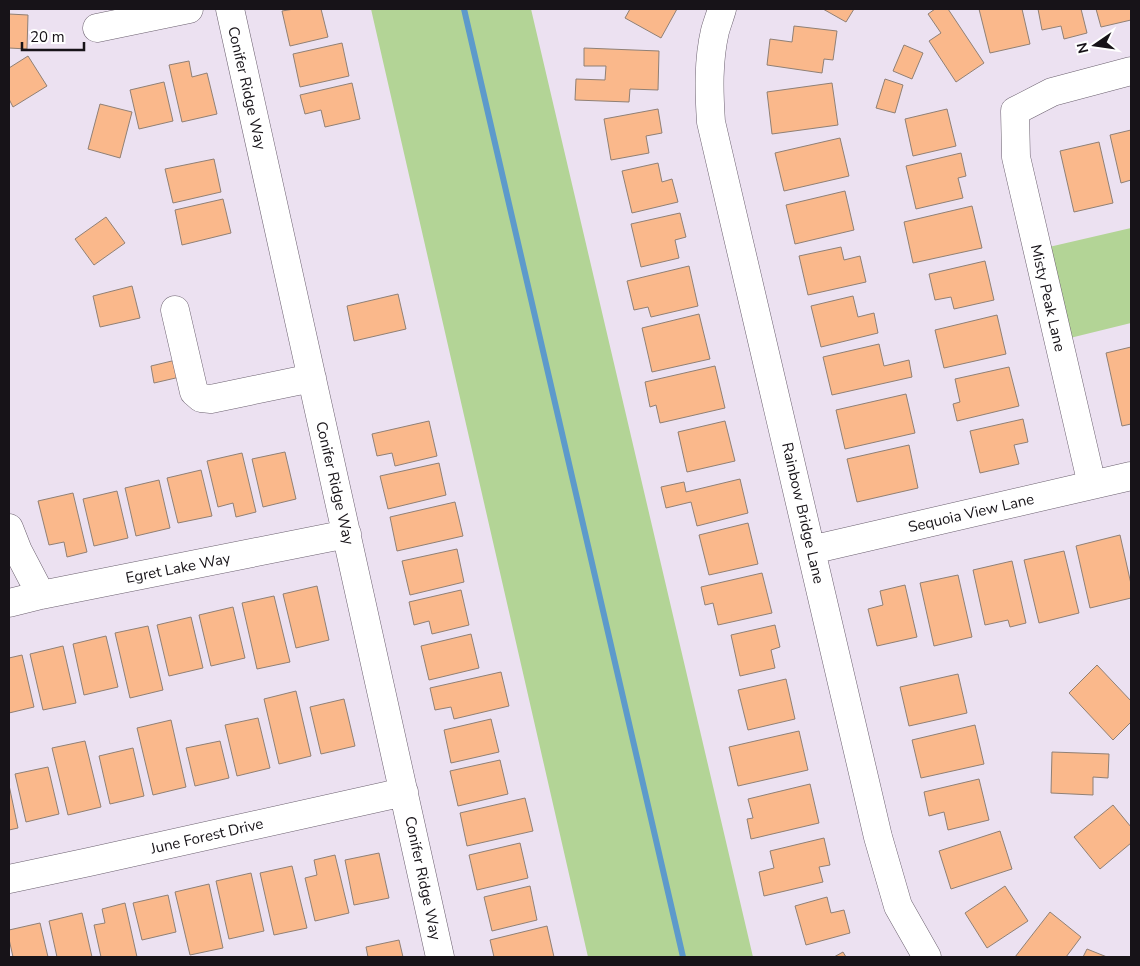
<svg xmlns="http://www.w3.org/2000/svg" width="1140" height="966" font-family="'Nunito Sans',sans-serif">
<rect width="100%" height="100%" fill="#ece1f1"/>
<path fill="#b3d496" d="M371,9H531L753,957H588Z
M1131,228V323L1070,338L1049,247Z"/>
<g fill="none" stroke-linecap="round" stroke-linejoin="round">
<path stroke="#5d9acb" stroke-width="6" d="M464,9L683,957"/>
</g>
<path fill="#fab88b" stroke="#908075" d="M294,9H321L328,37L290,46L282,11Z
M630,9H677L661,38L625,18Z
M823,9H854L846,22Z
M935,9H948L984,63L956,82L929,41L941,33L928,14Z
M979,9H1022L1030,44L990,53Z
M1038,9H1081L1087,33L1064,39L1061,26L1042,30Z
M1096,9H1131V20L1101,27Z
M9,14L28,15L27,49L9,48Z
M794,26L837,31L833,60L824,59L822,73L767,65L770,39L792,42Z
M342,43L349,76L300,87L293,54Z
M904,45L923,53L912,79L893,71Z
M584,48L659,51L658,90L630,89L629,102L575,100L576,79L605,80L606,66H584Z
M28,56L47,86L13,107L9,99V68Z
M189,61L192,77L207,73L217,114L182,122L169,65Z
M885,79L903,85L895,113L876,108Z
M164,82L173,121L139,129L130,90Z
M352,83L360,119L325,127L321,110L305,114L300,95Z
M832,83L838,125L772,134L767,92Z
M100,104L132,112L120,158L88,149Z
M658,109L662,133L646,136L649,153L611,160L604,119Z
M947,109L956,146L913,156L905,119Z
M1131,130V180L1121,183L1110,135Z
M840,138L849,176L784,191L775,153Z
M1099,142L1113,203L1074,212L1060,151Z
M961,153L966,176L958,178L963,198L916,209L906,166Z
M214,159L221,192L173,203L165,169Z
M658,163L662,182L672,179L678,202L632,213L622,171Z
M845,191L854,230L795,244L786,205Z
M223,199L231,233L182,245L175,210Z
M972,206L982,248L913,263L904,222Z
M680,213L686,237L675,240L679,258L641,267L631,224Z
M106,217L125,243L94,265L75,239Z
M841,247L844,260L860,256L866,282L808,295L799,256Z
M985,261L994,300L954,309L951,297L935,300L929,274Z
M689,266L698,306L651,317L648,307L634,310L627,281Z
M132,286L140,318L100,327L93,296Z
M398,294L406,329L354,341L347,306Z
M853,296L858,317L874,313L878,333L821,347L811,306Z
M699,314L710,359L652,372L642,328Z
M997,315L1006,354L944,368L935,330Z
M879,344L884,366L909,360L912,377L832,395L823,357Z
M1131,347V424L1122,426L1106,353Z
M176,360L180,377L154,383L151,366Z
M715,366L725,408L660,423L656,405L650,407L645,382Z
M1009,367L1019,406L957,421L953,404L960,402L955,379Z
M906,394L915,433L845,449L836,410Z
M1023,419L1028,442L1014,445L1019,464L980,473L970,431Z
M429,421L437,456L395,466L392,453L377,456L372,434Z
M725,421L735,461L687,472L678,432Z
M909,445L918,488L857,502L847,459Z
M285,452L296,499L263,507L252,459Z
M242,453L256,512L236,517L233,503L218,507L207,461Z
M439,463L446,495L388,509L380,476Z
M201,470L212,516L178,523L167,478Z
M740,479L748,513L697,526L691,502L666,508L661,487L684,482L686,492Z
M159,480L170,528L136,536L125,488Z
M117,491L128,538L94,546L83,499Z
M73,493L87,552L67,557L64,542L49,545L38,501Z
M455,502L463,536L397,551L390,517Z
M748,523L758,564L709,575L699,535Z
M1120,535L1131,584V598L1090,608L1076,546Z
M457,549L464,582L410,595L402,561Z
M1064,551L1079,613L1039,623L1024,560Z
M1012,561L1026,623L1010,627L1008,620L985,625L973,570Z
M762,573L772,613L718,625L713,603L705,605L701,587Z
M958,575L972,637L934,646L920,583Z
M905,585L917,637L877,646L868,609L883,605L880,591Z
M317,586L329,640L296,648L283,594Z
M461,590L469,625L432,634L429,621L414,625L409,602Z
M274,596L290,662L257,669L242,603Z
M233,607L245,658L211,666L199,615Z
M191,617L203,668L169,676L157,625Z
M775,625L780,647L771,650L775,668L740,676L731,635Z
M148,626L163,690L130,698L115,633Z
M471,634L479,668L429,680L421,646Z
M106,636L118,687L84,695L73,644Z
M63,646L76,703L43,710L30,654Z
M22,655L34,707L9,713V658Z
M1097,665L1131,701V722L1113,740L1069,693Z
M501,672L509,706L454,719L451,707L435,710L430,688Z
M958,674L967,713L909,726L900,687Z
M786,679L795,719L748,730L738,690Z
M296,691L311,756L279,764L264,699Z
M344,699L355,746L321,754L310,707Z
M258,718L270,768L237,776L225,725Z
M491,719L499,752L451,763L444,730Z
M171,720L186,787L153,795L137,728Z
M975,725L984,764L921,778L912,740Z
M799,731L808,770L738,786L729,747Z
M85,741L101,807L68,815L52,748Z
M220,741L229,778L195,786L186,748Z
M133,748L144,796L110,804L99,756Z
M1052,752L1109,754L1108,778L1093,777V795L1051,793Z
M500,760L508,794L458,806L450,771Z
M48,767L59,814L26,822L15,774Z
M979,779L989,820L948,830L944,812L929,816L924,792Z
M810,784L819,823L751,839L747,819L753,818L748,799Z
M9,785L18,828L9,830Z
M525,798L533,831L467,846L460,813Z
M1113,805L1131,827V843L1100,869L1074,837Z
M1000,831L1012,869L951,889L939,851Z
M824,838L830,865L819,867L823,882L764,896L759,872L774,868L770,851Z
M520,843L528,878L477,890L469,855Z
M379,853L389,898L354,905L345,860Z
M335,855L349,913L315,921L305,878L317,875L314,860Z
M292,866L307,928L274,935L260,873Z
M251,873L264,931L229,939L216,881Z
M209,884L223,948L190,955L175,892Z
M530,886L537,920L492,931L484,897Z
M1005,886L1028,921L987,948L965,913Z
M168,895L176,932L142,940L133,903Z
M827,897L831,913L844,910L850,933L806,945L795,906Z
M125,903L137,957H101L94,925L105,923L102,909Z
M1050,912L1081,937L1066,957H1015Z
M82,913L92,957H57L49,921Z
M40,923L48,957H13L9,939V930Z
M547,926L554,957H494L490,940Z
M399,940L403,957H368L366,947Z
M1087,949L1107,957H1083Z
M843,952L846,957H834Z"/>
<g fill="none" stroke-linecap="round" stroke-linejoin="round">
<g stroke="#6b606f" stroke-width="29">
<path id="minor" d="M230,9L440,957
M722,9C720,16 717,24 715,31C708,61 709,92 711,122L878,837L898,906L927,957
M97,28L189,9
M175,310L194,392L201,398L211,399L312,378
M1092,485L1016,157L1015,111L1052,92L1131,71
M9,528L18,551L41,595
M811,550L1131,476
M9,603L41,595L347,534
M9,879L89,862L404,792"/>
</g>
<use href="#minor" stroke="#fff" stroke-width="28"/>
</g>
<g text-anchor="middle" stroke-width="4" stroke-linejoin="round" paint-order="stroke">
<g font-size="15" fill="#171318" stroke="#fff">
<text transform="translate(247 88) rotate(77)" y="5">Conifer Ridge Way</text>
<text transform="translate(1048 298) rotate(77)" y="5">Misty Peak Lane</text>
<text transform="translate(335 483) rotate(77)" y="5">Conifer Ridge Way</text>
<text transform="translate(803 513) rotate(77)" y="5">Rainbow Bridge Lane</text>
<text transform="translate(971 513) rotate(-13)" y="5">Sequoia View Lane</text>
<text transform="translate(178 568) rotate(-11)" y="5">Egret Lake Way</text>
<text transform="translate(207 836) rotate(-13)" y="5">June Forest Drive</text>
<text transform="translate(423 878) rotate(78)" y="5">Conifer Ridge Way</text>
</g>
</g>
<rect width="1140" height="966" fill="none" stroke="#171318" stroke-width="20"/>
<g transform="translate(1095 45) rotate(257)" stroke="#ffffff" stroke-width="4" paint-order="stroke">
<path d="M0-4L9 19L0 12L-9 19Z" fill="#171318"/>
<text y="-8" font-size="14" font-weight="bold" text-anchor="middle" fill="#171318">N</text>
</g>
<path d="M22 42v8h62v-8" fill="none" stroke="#171318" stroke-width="2.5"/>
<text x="30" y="42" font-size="15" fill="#171318" stroke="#ffffff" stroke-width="4" paint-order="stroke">20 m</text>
</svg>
